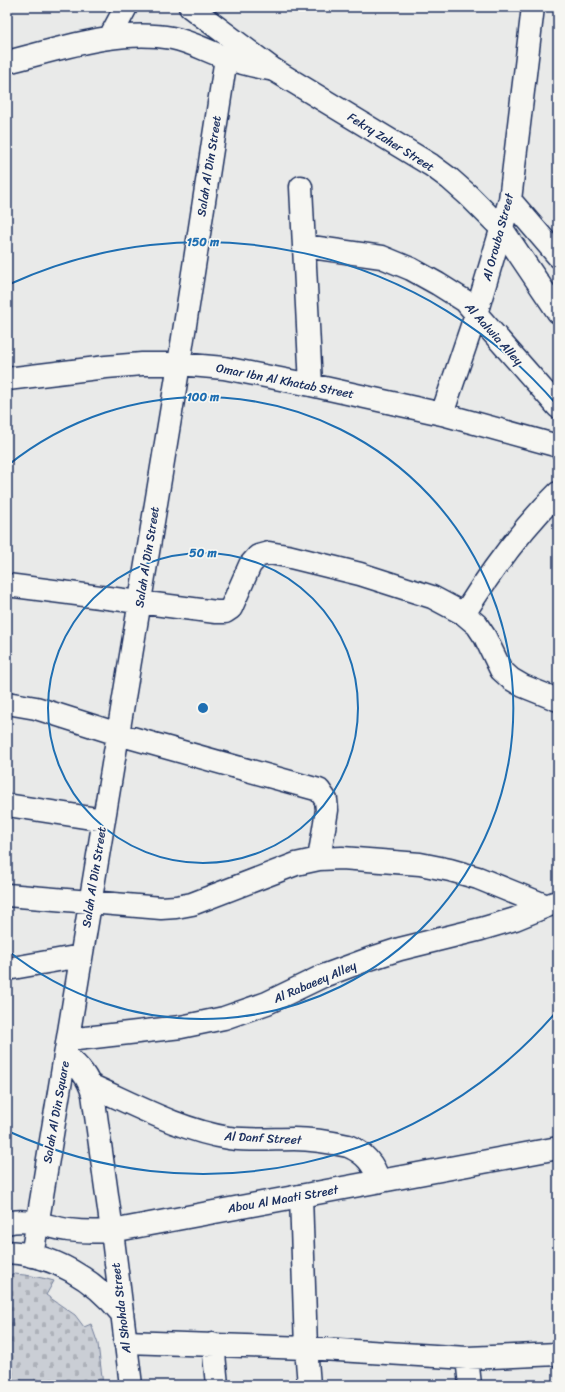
<svg xmlns="http://www.w3.org/2000/svg" width="565" height="1392" font-family="Sriracha,sans-serif">
<defs>
<pattern id="cemetery-stones" width="16" height="16" patternUnits="userSpaceOnUse"><rect width="16" height="16" fill="#caced5"/><path d="M2 7V4a2 2 0 0 1 4 0v3zM10 15v-3a2 2 0 0 1 4 0v3z" fill="#adb1b9"/></pattern>
</defs>
<rect width="100%" height="100%" fill="#e9eae9"/>
<filter id="ink" filterUnits="userSpaceOnUse"><feTurbulence type="fractalNoise" baseFrequency=".025" numOctaves="2"/><feDisplacementMap in="SourceGraphic" scale="8" xChannelSelector="R" yChannelSelector="G"/><feConvolveMatrix kernelMatrix="1 2 1 2 8 2 1 2 1" color-interpolation-filters="sRGB"/></filter>
<g filter="url(#ink)">
<path fill="url(#cemetery-stones)" stroke="#727e9a" d="M14,1274C28,1275 40,1277 54,1281L46,1295L75,1315L84,1327L91,1324L98,1344L103,1385H7V1276Z"/>
<g fill="none" stroke-linecap="round" stroke-linejoin="round">
<g stroke="#1b2f5e" stroke-width="25">
<path id="street" d="M110,37L126,7
M7,62C60,49 118,28 172,38C192,42 209,52 227,58C242,64 259,67 274,70
M301,187L311,385
M510,200L558,256
M304,246L382,257L411,269L438,284L465,301L558,407
M7,379L106,367L142,364H179L224,368L311,385L442,414L558,446
M442,414L476,314L510,200L533,7
M7,585L216,612H225L231,608L250,565L258,556L269,553L287,556L360,574L432,597L464,614L477,625L485,637L501,670L511,679L523,686L558,700
M464,614C491,571 521,529 558,493
M7,703L36,708L118,734L319,790L326,800L327,810L319,859
M7,805L104,820
M7,895L161,908L176,907L192,904L296,864L319,859L342,858L420,864L450,870L478,878L547,906
M7,969L81,956
M68,1040L181,1027L224,1018L267,1003L323,976L369,959L400,949L481,929L515,919L554,903
M65,1055C79,1066 88,1077 93,1094L112,1231
M90,1085C135,1105 180,1130 229,1138C251,1141 272,1139 294,1139C312,1139 330,1142 348,1146C365,1153 374,1164 379,1181
M301,1196L306,1348L309,1385
M32,1256L179,364L226,58
M125,1342L306,1348L467,1358L558,1354
M213,1344L217,1385
M467,1358L470,1385"/>
</g>
<g stroke="#1b2f5e" stroke-width="25">
<path id="secondary" d="M190,7L274,70L431,165L450,179L468,195L502,229L558,312
M7,1223C27,1217 48,1227 68,1230C83,1232 97,1232 112,1231L558,1148
M112,1231L131,1385
M7,1252C53,1254 94,1279 122,1314"/>
</g>
<use href="#street" stroke="#f6f6f2" stroke-width="22"/>
<use href="#secondary" stroke="#f6f6f2" stroke-width="22"/>
</g>
</g>
<g fill="none" stroke="#1f6fb2" stroke-width="2">
<circle cx="203" cy="708" r="155"/>
<path d="M7 466A311 311 0 1 1 7 950"/>
<path d="M557 1011A466 466 0 0 1 10 1132M10 284A466 466 0 0 1 557 405"/>
</g>
<g text-anchor="middle" stroke-width="3.5" stroke-linejoin="round" paint-order="stroke">
<g font-size="12" fill="#1b2f5e" stroke="#f6f6f2">
<text transform="translate(391 142) rotate(32)" y="4">Fekry Zaher Street</text>
<text transform="translate(209 166) rotate(-81)" y="4">Salah Al Din Street</text>
<text transform="translate(498 237) rotate(-75)" y="4">Al Orouba Street</text>
<text transform="translate(494 334) rotate(48)" y="4">Al Aalwia Alley</text>
<text transform="translate(285 381) rotate(11)" y="4">Omar Ibn Al Khatab Street</text>
<text transform="translate(147 557) rotate(-81)" y="4">Salah Al Din Street</text>
<text transform="translate(94 877) rotate(-81)" y="4">Salah Al Din Street</text>
<text transform="translate(315 982) rotate(-23)" y="4">Al Rabaeey Alley</text>
<text transform="translate(56 1112) rotate(-80)" y="4">Salah Al Din Square</text>
<text transform="translate(263 1138) rotate(3)" y="4">Al Danf Street</text>
<text transform="translate(283 1199) rotate(-10)" y="4">Abou Al Maati Street</text>
<text transform="translate(121 1308) rotate(-97)" y="4">Al Shohda Street</text>
</g>
</g>
<circle cx="203" cy="708" r="6" fill="#1f6fb2" stroke="#f6f6f2" stroke-width="2"/>
<g font-size="12" text-anchor="middle" font-weight="bold" fill="#1f6fb2" stroke="#f6f6f2" stroke-width="3.5" stroke-linejoin="round" paint-order="stroke">
<text x="203" y="246">150 m</text>
<text x="203" y="401">100 m</text>
<text x="203" y="557">50 m</text>
</g>
<rect width="565" height="1392" fill="none" stroke="#f6f6f2" stroke-width="24"/>
<rect x="12" y="12" width="541" height="1368" fill="none" stroke="#1b2f5e" stroke-width="1.5" filter="url(#ink)"/>
</svg>
